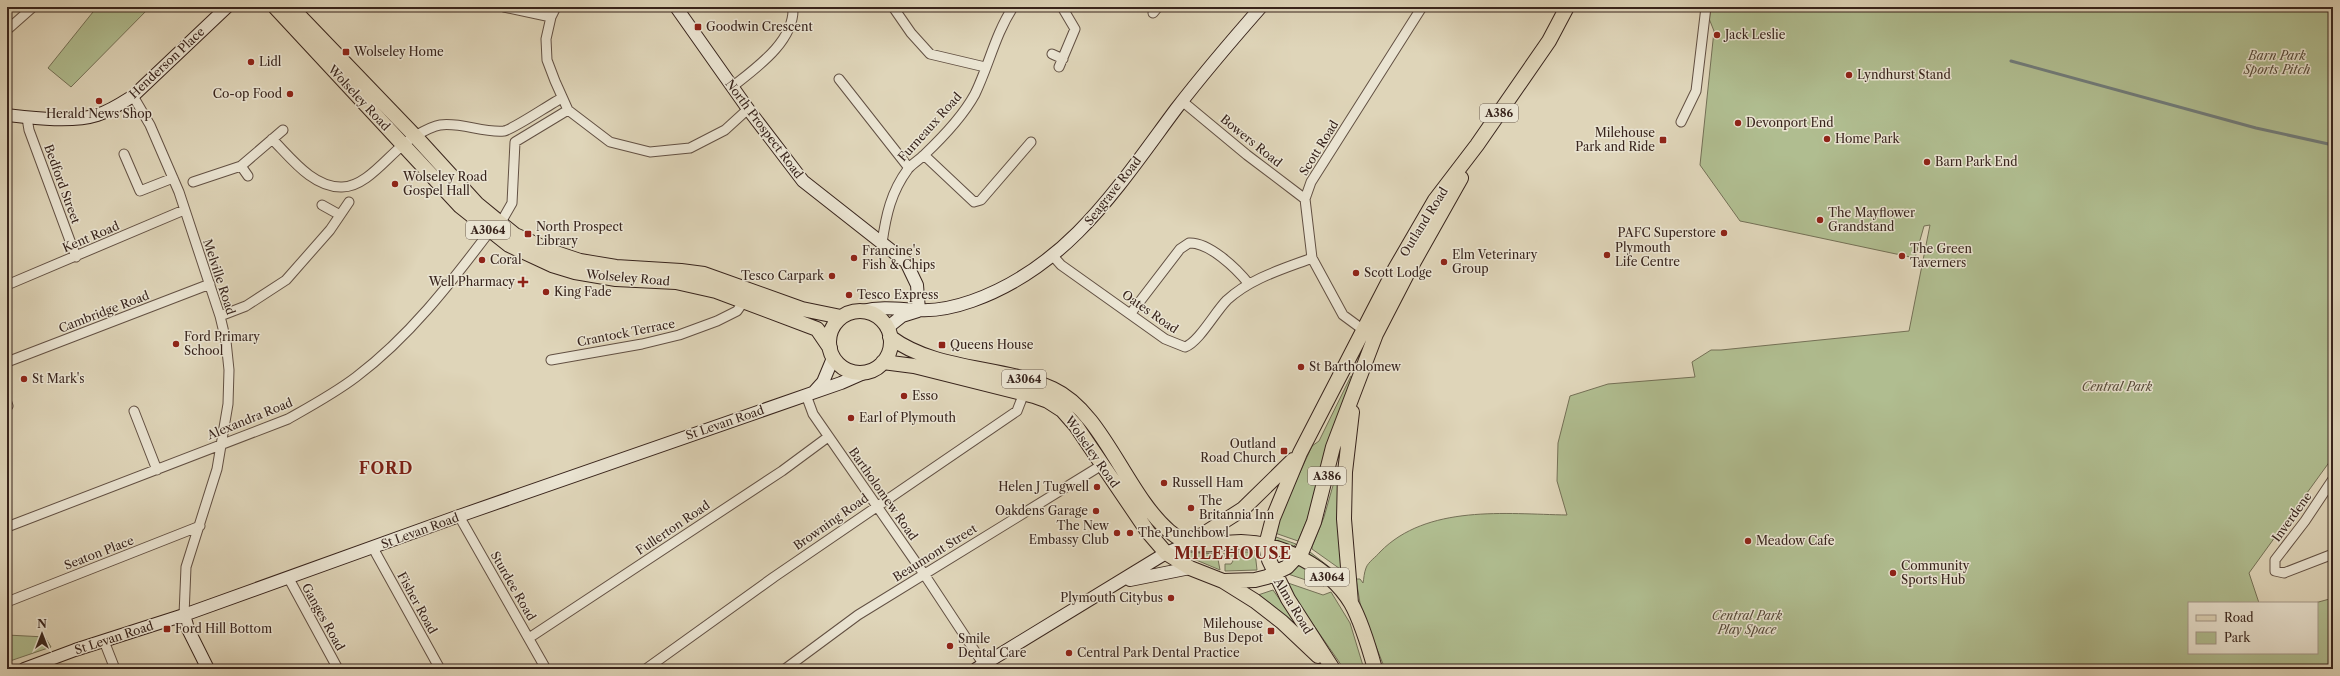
<svg xmlns="http://www.w3.org/2000/svg" width="2340" height="676" font-family="'Libre Caslon Text',serif">
<rect width="100%" height="100%" fill="#dfd5b9"/>
<filter id="stains"><feTurbulence type="fractalNoise" baseFrequency=".005" numOctaves="4"/><feColorMatrix values="0 0 0 0 .2 0 0 0 0 .09 0 0 0 0 .02 0 0 0 .5 -.17"/></filter>
<radialGradient id="worn" r=".72"><stop offset=".6" stop-color="#630" stop-opacity="0"/><stop offset="1" stop-color="#630" stop-opacity=".3"/></radialGradient>
<path fill="#b0bd90" stroke="#747056" d="M97,7H150L71,87L48,68Z
M1709,7H2333V457L2249,573L2259,603H2189V653H2317V603H2315L2333,598V669H1385L1361,609L1356,579H1360L1363,583C1364,578 1364,573 1366,568C1368,562 1376,557 1380,552C1427,504 1506,514 1567,515L1557,481L1558,443L1570,396L1608,384L1695,377L1692,362L1711,350H1721L1909,331L1930,225L1924,226L1915,258L1750,223L1740,221L1700,165L1714,31L1708,16Z
M1351,376L1353,377L1309,515L1298,541L1275,533L1281,514L1312,446L1319,441Z
M1338,468V470L1343,571L1312,549V547L1324,517Z
M1276,537L1296,544L1293,547L1275,540Z
M1183,552L1217,554L1220,570L1189,557Z
M1233,552H1255L1257,570L1225,571V564H1231L1233,561L1232,559H1224L1223,554Z
M1310,552L1337,573L1336,575L1309,554Z
M1299,563L1326,583L1324,586L1288,574Z
M1288,583L1323,595L1331,592L1350,623L1364,669H1344L1285,584Z
M1273,590L1302,631L1300,632L1258,595Z
M7,635L45,637L51,647L7,662Z"/>
<g fill="none" stroke-linecap="round" stroke-linejoin="round">
<path stroke="#717c7a" stroke-width="3" d="M2011,61L2256,128L2333,145"/>
<g stroke="#625043" stroke-width="11">
<path id="street" d="M504,7L551,17
M556,7L551,17L546,39L547,60L555,81L568,110L610,142L650,152L690,148L725,130L748,109
M893,7L911,33L930,54L985,67
M1153,13L1158,7
M7,30L33,7
M1052,54L1063,59
M1059,67L1075,29L1062,7
M839,79L909,168
M732,87C756,68 795,41 793,7
M133,96L150,125L179,192L220,316L226,341L229,370L228,404L217,469L186,567L184,615
M1182,101L1247,155L1305,199
M27,118L29,130L76,257
M1681,122L1696,91L1706,7
M272,139C291,158 313,188 342,187C369,187 392,149 415,136C422,132 433,126 440,125C461,122 483,133 504,131C514,129 550,104 562,98
M124,154L140,191L173,178
M924,155L974,202L981,200L1031,142
M241,166L248,176
M193,182L241,166L283,130
M322,205L340,215
M500,224L512,203L515,142L568,110
M882,243C886,215 891,192 908,169C912,164 919,160 924,155C942,138 963,116 975,94C989,65 995,35 1013,7
M1053,256L1061,265L1165,339L1185,347C1199,342 1215,312 1227,300C1251,278 1283,269 1312,258
M7,285L184,210
M1131,313L1180,249L1189,243C1209,242 1236,268 1249,284
M220,316L246,306L286,280L330,230L349,202
M1362,329L1343,315L1312,258L1305,199L1311,182L1422,7
M551,360L642,344L679,335L717,321L737,311L744,301
M7,362L210,284
M806,395L813,414L924,574L984,665
M7,403L8,406
M134,411L157,470
M2333,479L2305,521L2275,560V571L2284,573L2333,554
M459,516L546,669
M7,527L288,419C311,406 335,393 356,377C409,337 450,284 490,231
M373,548L440,669
M288,577L338,669
M7,602L200,526
M529,638L782,471L828,437
M104,641L115,669
M646,669L774,577L1017,411L1024,393
M785,669L858,615L1102,465"/>
</g>
<g stroke="#38241c" stroke-width="14">
<path id="secondary" d="M676,7L748,109L803,181L906,262L917,285L919,310
M7,115C33,118 72,123 97,115C110,111 122,103 133,96L227,7
M862,311C882,306 899,309 919,310C937,311 955,307 972,301C1068,267 1118,187 1176,109C1203,74 1232,40 1261,7
M887,328L902,316L918,311
M814,392L823,382L833,358
M1130,580L1190,568
M184,615L188,629L208,669
M24,669L75,650L184,615L459,516L841,383L866,372
M976,669L1166,553L1188,544"/>
</g>
<g stroke="#38241c" stroke-width="16">
<path id="primary" d="M275,7L460,206L509,245L552,265L575,272L616,279L676,282L716,291L817,329L830,348
M291,7L415,136L477,204L515,235L556,253L580,261L616,267L681,271L704,274L802,309L841,317
M829 342a31 31 0 1 1 62 0a31 31 0 1 1-62 0Z
M890,337C937,372 1001,365 1053,389C1103,412 1126,494 1169,531C1195,553 1211,542 1241,542C1282,543 1329,567 1351,603C1360,619 1370,651 1375,669
M883,362L914,366L1034,396L1048,401L1062,410L1076,426L1148,532L1166,553L1190,568L1223,581L1255,601L1282,622L1318,656
M1188,544L1243,509L1293,460
M1224,581L1255,580L1267,577L1287,567L1302,551L1314,522L1333,447L1376,334L1407,274L1461,178
M1351,603L1344,519L1345,472L1352,412
M1333,669L1288,599L1269,560L1266,545L1273,518L1300,453L1395,269L1435,200L1477,145L1549,41L1567,7"/>
</g>
<use href="#street" stroke="#eae4d2" stroke-width="9"/>
<use href="#secondary" stroke="#eae4d2" stroke-width="12"/>
<use href="#primary" stroke="#dfd5b9" stroke-width="14"/>
</g>
<g fill="#8f2418" stroke="#eae4d2" stroke-width="1.5">
<rect x="694" y="23" width="8" height="8" rx="2"/>
<circle cx="1717" cy="35" r="4"/>
<rect x="342" y="48" width="8" height="8" rx="2"/>
<circle cx="251" cy="62" r="4"/>
<circle cx="1849" cy="75" r="4"/>
<circle cx="290" cy="94" r="4"/>
<circle cx="99" cy="101" r="4"/>
<circle cx="1738" cy="123" r="4"/>
<circle cx="1827" cy="139" r="4"/>
<rect x="1659" y="136" width="8" height="8" rx="2"/>
<circle cx="1927" cy="162" r="4"/>
<circle cx="395" cy="184" r="4"/>
<circle cx="1820" cy="220" r="4"/>
<circle cx="1724" cy="233" r="4"/>
<rect x="524" y="230" width="8" height="8" rx="2"/>
<circle cx="1607" cy="255" r="4"/>
<circle cx="1902" cy="256" r="4"/>
<circle cx="854" cy="258" r="4"/>
<circle cx="482" cy="260" r="4"/>
<circle cx="1444" cy="262" r="4"/>
<circle cx="1356" cy="273" r="4"/>
<circle cx="832" cy="276" r="4"/>
<path d="M521 276h4v4h4v4h-4v4h-4v-4h-4v-4h4z"/>
<circle cx="546" cy="292" r="4"/>
<circle cx="849" cy="295" r="4"/>
<circle cx="176" cy="344" r="4"/>
<rect x="938" y="341" width="8" height="8" rx="2"/>
<circle cx="1301" cy="367" r="4"/>
<circle cx="24" cy="379" r="4"/>
<circle cx="904" cy="396" r="4"/>
<circle cx="851" cy="418" r="4"/>
<rect x="1280" y="447" width="8" height="8" rx="2"/>
<circle cx="1164" cy="483" r="4"/>
<circle cx="1097" cy="487" r="4"/>
<circle cx="1191" cy="508" r="4"/>
<circle cx="1096" cy="511" r="4"/>
<circle cx="1117" cy="533" r="4"/>
<circle cx="1130" cy="533" r="4"/>
<circle cx="1748" cy="541" r="4"/>
<circle cx="1893" cy="573" r="4"/>
<circle cx="1171" cy="598" r="4"/>
<rect x="163" y="625" width="8" height="8" rx="2"/>
<rect x="1267" y="627" width="8" height="8" rx="2"/>
<circle cx="950" cy="646" r="4"/>
<circle cx="1069" cy="653" r="4"/>
</g>
<g text-anchor="middle" stroke-width="3" stroke-linejoin="round" paint-order="stroke">
<g fill="#eae4d2" stroke="#6d5e53" stroke-width="1">
<rect x="1480" y="104" width="38" height="18" rx="3"/>
<rect x="466" y="221" width="44" height="18" rx="3"/>
<rect x="1002" y="370" width="44" height="18" rx="3"/>
<rect x="1308" y="467" width="38" height="18" rx="3"/>
<rect x="1305" y="568" width="44" height="18" rx="3"/>
</g>
<g font-size="11" font-weight="bold" fill="#38241c">
<text x="1499" y="117">A386</text>
<text x="488" y="234">A3064</text>
<text x="1024" y="383">A3064</text>
<text x="1327" y="480">A386</text>
<text x="1327" y="581">A3064</text>
</g>
<g font-size="12" fill="#38241c" stroke="#eae4d2" text-anchor="start">
<text x="706" y="31">Goodwin Crescent</text>
<text x="1725" y="39">Jack Leslie</text>
<text x="354" y="56">Wolseley Home</text>
<text x="259" y="66">Lidl</text>
<text x="1857" y="79">Lyndhurst Stand</text>
<text x="282" y="98" text-anchor="end">Co-op Food</text>
<text x="99" y="118" text-anchor="middle">Herald News Shop</text>
<text x="1746" y="127">Devonport End</text>
<text x="1655" y="137" text-anchor="end">Milehouse<tspan x="1655" dy="14">Park and Ride</tspan></text>
<text x="1835" y="143">Home Park</text>
<text x="1935" y="166">Barn Park End</text>
<text x="403" y="181">Wolseley Road<tspan x="403" dy="14">Gospel Hall</tspan></text>
<text x="1828" y="217">The Mayflower<tspan x="1828" dy="14">Grandstand</tspan></text>
<text x="536" y="231">North Prospect<tspan x="536" dy="14">Library</tspan></text>
<text x="1716" y="237" text-anchor="end">PAFC Superstore</text>
<text x="1615" y="252">Plymouth<tspan x="1615" dy="14">Life Centre</tspan></text>
<text x="1910" y="253">The Green<tspan x="1910" dy="14">Taverners</tspan></text>
<text x="862" y="255">Francine's<tspan x="862" dy="14">Fish &amp; Chips</tspan></text>
<text x="1452" y="259">Elm Veterinary<tspan x="1452" dy="14">Group</tspan></text>
<text x="490" y="264">Coral</text>
<text x="1364" y="277">Scott Lodge</text>
<text x="824" y="280" text-anchor="end">Tesco Carpark</text>
<text x="515" y="286" text-anchor="end">Well Pharmacy</text>
<text x="554" y="296">King Fade</text>
<text x="857" y="299">Tesco Express</text>
<text x="184" y="341">Ford Primary<tspan x="184" dy="14">School</tspan></text>
<text x="950" y="349">Queens House</text>
<text x="1309" y="371">St Bartholomew</text>
<text x="32" y="383">St Mark's</text>
<text x="912" y="400">Esso</text>
<text x="859" y="422">Earl of Plymouth</text>
<text x="1276" y="448" text-anchor="end">Outland<tspan x="1276" dy="14">Road Church</tspan></text>
<text x="1172" y="487">Russell Ham</text>
<text x="1089" y="491" text-anchor="end">Helen J Tugwell</text>
<text x="1199" y="505">The<tspan x="1199" dy="14">Britannia Inn</tspan></text>
<text x="1088" y="515" text-anchor="end">Oakdens Garage</text>
<text x="1109" y="530" text-anchor="end">The New<tspan x="1109" dy="14">Embassy Club</tspan></text>
<text x="1138" y="537">The Punchbowl</text>
<text x="1756" y="545">Meadow Cafe</text>
<text x="1901" y="570">Community<tspan x="1901" dy="14">Sports Hub</tspan></text>
<text x="1163" y="602" text-anchor="end">Plymouth Citybus</text>
<text x="1263" y="628" text-anchor="end">Milehouse<tspan x="1263" dy="14">Bus Depot</tspan></text>
<text x="175" y="633">Ford Hill Bottom</text>
<text x="958" y="643">Smile<tspan x="958" dy="14">Dental Care</tspan></text>
<text x="1077" y="657">Central Park Dental Practice</text>
</g>
<g font-size="12" font-style="italic" fill="#564a39" stroke="#eae4d2">
<text x="2277" y="60">Barn Park<tspan x="2277" dy="14">Sports Pitch</tspan></text>
<text x="2117" y="391">Central Park</text>
<text x="1747" y="620">Central Park<tspan x="1747" dy="14">Play Space</tspan></text>
</g>
<g font-size="12" fill="#38241c" stroke="#eae4d2">
<text transform="translate(167 63) rotate(-43)" y="4">Henderson Place</text>
<text transform="translate(359 98) rotate(47)" y="4">Wolseley Road</text>
<text transform="translate(930 127) rotate(-48)" y="4">Furneaux Road</text>
<text transform="translate(764 129) rotate(53)" y="4">North Prospect Road</text>
<text transform="translate(1251 141) rotate(39)" y="4">Bowers Road</text>
<text transform="translate(1319 148) rotate(-58)" y="4">Scott Road</text>
<text transform="translate(62 184) rotate(70)" y="4">Bedford Street</text>
<text transform="translate(1113 191) rotate(-52)" y="4">Seagrave Road</text>
<text transform="translate(1424 222) rotate(-58)" y="4">Outland Road</text>
<text transform="translate(91 237) rotate(-23)" y="4">Kent Road</text>
<text transform="translate(219 277) rotate(72)" y="4">Melville Road</text>
<text transform="translate(628 278) rotate(5)" y="4">Wolseley Road</text>
<text transform="translate(104 312) rotate(-21)" y="4">Cambridge Road</text>
<text transform="translate(1150 312) rotate(35)" y="4">Oates Road</text>
<text transform="translate(626 333) rotate(-11)" y="4">Crantock Terrace</text>
<text transform="translate(250 419) rotate(-22)" y="4">Alexandra Road</text>
<text transform="translate(725 423) rotate(-19)" y="4">St Levan Road</text>
<text transform="translate(1092 452) rotate(55)" y="4">Wolseley Road</text>
<text transform="translate(883 494) rotate(55)" y="4">Bartholomew Road</text>
<text transform="translate(2292 517) rotate(-54)" y="4">Inverdene</text>
<text transform="translate(831 522) rotate(-35)" y="4">Browning Road</text>
<text transform="translate(673 528) rotate(-34)" y="4">Fullerton Road</text>
<text transform="translate(420 531) rotate(-20)" y="4">St Levan Road</text>
<text transform="translate(99 553) rotate(-21)" y="4">Seaton Place</text>
<text transform="translate(935 553) rotate(-32)" y="4">Beaumont Street</text>
<text transform="translate(513 586) rotate(60)" y="4">Sturdee Road</text>
<text transform="translate(417 603) rotate(61)" y="4">Fisher Road</text>
<text transform="translate(1293 606) rotate(59)" y="4">Alma Road</text>
<text transform="translate(323 617) rotate(61)" y="4">Ganges Road</text>
<text transform="translate(114 638) rotate(-18)" y="4">St Levan Road</text>
</g>
<g font-size="16" font-weight="bold" letter-spacing="1" fill="#7a1f14" stroke="#eae4d2">
<text x="386" y="474">FORD</text>
<text x="1233" y="559">MILEHOUSE</text>
</g>
</g>
<rect width="2340" height="676" fill="none" stroke="#dfd5b9" stroke-width="24"/>
<rect x="8" y="8" width="2324" height="660" fill="none" stroke="#38241c" stroke-width="2"/>
<rect x="12" y="12" width="2316" height="652" fill="none" stroke="#38241c"/>
<rect x="2188" y="602" width="130" height="52" fill="#eae4d2" stroke="#a39789"/>
<rect x="2196" y="615" width="20" height="6" fill="#dfd5b9" stroke="#a39789"/>
<text x="2224" y="622" font-size="12" fill="#38241c">Road</text>
<rect x="2196" y="632" width="20" height="12" fill="#b0bd90" stroke="#a39789"/>
<text x="2224" y="642" font-size="12" fill="#38241c">Park</text>
<g transform="translate(42 634)" stroke="#eae4d2" stroke-width="3" paint-order="stroke">
<path d="M0-3L7 15L0 10L-7 15Z" fill="#38241c"/>
<text y="-6" font-size="11" font-weight="bold" text-anchor="middle" fill="#38241c">N</text>
</g>
<rect width="100%" height="100%" filter="url(#stains)"/>
<rect width="100%" height="100%" fill="url(#worn)"/>
</svg>
